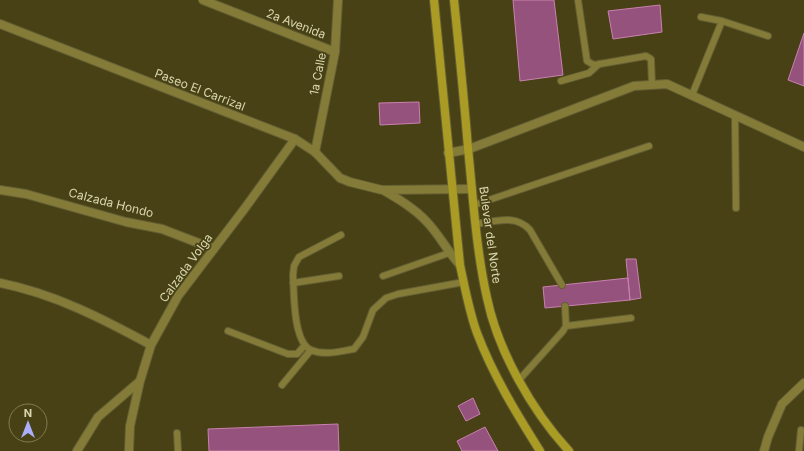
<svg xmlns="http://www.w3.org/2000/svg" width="804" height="451" font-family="Inter,sans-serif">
<rect width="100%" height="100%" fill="#474115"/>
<path fill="#95527d" stroke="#c981ae" d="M513,0H554L563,75L520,81Z
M660,5L662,32L613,39L608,11Z
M804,33V86L788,80Z
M419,102L420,123L380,125L379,103Z
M626,259H636L641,298L630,300Z
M628,278L630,300L545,308L543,287Z
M473,398L480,414L466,421L458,406Z
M338,424L339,451H209L208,429Z
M485,427L498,451H462L457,441Z"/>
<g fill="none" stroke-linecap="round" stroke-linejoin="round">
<g stroke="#645f34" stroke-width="8">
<path id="service" d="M578,0L587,61L594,65L646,56L651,59L652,84
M701,17L722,21
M561,81L589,73L599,64
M692,95L722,21L768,36
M735,115L736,208
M474,205L649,146
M476,224C495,221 516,214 530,230L562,285
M341,235L299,257L294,266L293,275C294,293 293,342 311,350C325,356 341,351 354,349L363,337L373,310L386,298L398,294L464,282
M383,276L449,253
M293,283L339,276
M566,326L631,318
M228,331L288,354H297L305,345
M519,380L563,331L566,326L565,306
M282,385L311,350
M177,433L178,451
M799,451L801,430"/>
</g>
<g stroke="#645f34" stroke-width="10">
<path id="minor" d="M203,0L335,52
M315,152L335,52L338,0
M448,153L469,149L634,86L667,84L804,147
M0,190L26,194L126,222L162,229L214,249
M0,283C55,294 103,319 151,345
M77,451L98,417L140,381
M129,451L130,426L140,381L151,345L178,296L245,208L295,139
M764,451L768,437L782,404L804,383"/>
</g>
<g stroke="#645f34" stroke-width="10">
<path id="tertiary" d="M0,24L295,139L315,152L340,178L350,182L382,190L472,189
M383,190C398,199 414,208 426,221C439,234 447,251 460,265"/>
</g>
<g stroke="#645f34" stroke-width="10">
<path id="secondary" d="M434,0L460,265C465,288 469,311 477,333C493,375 516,413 540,451
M454,0C459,49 464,98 468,148C473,197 476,249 487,298C498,351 532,411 569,451"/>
</g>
<use href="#service" stroke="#847b39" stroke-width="6"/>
<use href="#minor" stroke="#847b39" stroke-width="8"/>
<use href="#tertiary" stroke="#847b39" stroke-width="8"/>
<use href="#secondary" stroke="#a99b23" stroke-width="8"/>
</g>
<g text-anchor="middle" stroke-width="3.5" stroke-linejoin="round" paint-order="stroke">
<g font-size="12" fill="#dad6ae" stroke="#474115">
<text transform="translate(296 24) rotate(21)" y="4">2a Avenida</text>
<text transform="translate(318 74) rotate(-79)" y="4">1a Calle</text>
<text transform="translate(200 90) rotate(21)" y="4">Paseo El Carrizal</text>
<text transform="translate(111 203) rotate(14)" y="4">Calzada Hondo</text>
<text transform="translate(490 235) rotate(82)" y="4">Bulevar del Norte</text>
<text transform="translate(186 268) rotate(-54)" y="4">Calzada Volga</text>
</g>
</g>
<g transform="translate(28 423)"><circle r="19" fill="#474115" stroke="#827d52"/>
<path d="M0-3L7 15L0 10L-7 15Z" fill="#acaffb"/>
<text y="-6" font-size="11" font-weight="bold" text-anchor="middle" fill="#dad6ae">N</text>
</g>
</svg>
